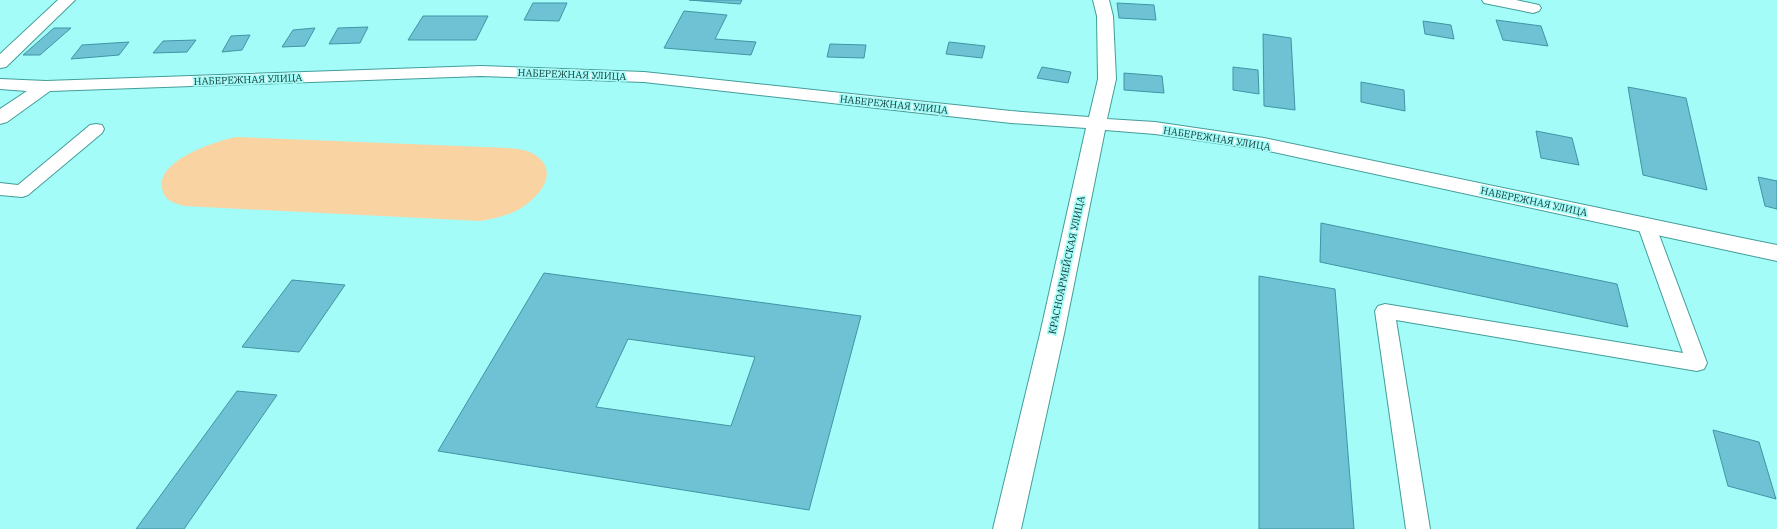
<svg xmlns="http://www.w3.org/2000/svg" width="1777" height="529" font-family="'IBM Plex Serif',serif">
<rect width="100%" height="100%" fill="#a4fcf8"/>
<path fill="#fad3a3" d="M236,137L509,148C518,149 530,150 538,157C560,175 536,200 518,210C506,216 493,219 480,221L184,206C173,203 164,200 162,188C157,160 216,141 236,137Z"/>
<path fill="#6ec2d3" stroke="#3f95a5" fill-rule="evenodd" d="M689,0H742L740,4Z
M533,3H567L559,21L524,20Z
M1117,3L1154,5L1156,20L1119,18Z
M684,11L727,15L715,39L756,42L751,55L664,48Z
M423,16H488L476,40H408Z
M1496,20L1541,26L1548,46L1503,40Z
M1423,21L1451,25L1454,39L1425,34Z
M368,27L360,43L329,44L338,28Z
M54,28H71L40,55H23Z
M315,28L305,46L282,47L293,30Z
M1263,34L1291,38L1295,110L1264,106Z
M250,35L242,50L222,52L231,36Z
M196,40L187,52L153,53L163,41Z
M129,42L119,55L71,59L82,45Z
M949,42L985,46L982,58L946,54Z
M830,44L866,45L864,58L827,57Z
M1042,67L1071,72L1068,83L1037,78Z
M1233,67L1258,70L1259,94L1233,90Z
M1124,73L1162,76L1164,93L1124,90Z
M1361,82L1404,90L1405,111L1361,102Z
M1628,87L1686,98L1707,190L1643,175Z
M1536,131L1572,138L1579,165L1541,158Z
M1758,177L1777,181V209L1765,206Z
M1321,223L1617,284L1628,327L1320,262Z
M544,273L861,316L809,510L438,451ZM628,339L755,357L731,426L596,407Z
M1259,276L1335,289L1354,529H1259Z
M292,280L345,285L299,352L242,347Z
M237,391L277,395L184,529H136Z
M1713,430L1759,442L1776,499L1728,486Z"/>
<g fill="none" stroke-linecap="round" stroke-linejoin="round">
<g stroke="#439d99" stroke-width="2">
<path id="lane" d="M96,124L102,125L104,129L102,133L28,195L22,197L0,195V183L18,185L90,125Z
M1646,218L1652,220L1655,224L1707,363L1704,369L1697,371L1396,320L1430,529H1406L1375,311L1378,306L1385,304L1683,353L1637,224L1640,220Z"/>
</g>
<g stroke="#439d99" stroke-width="2">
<path id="street" d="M58,0H75L6,67L0,68V54Z
M1093,0H1109L1113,16L1116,79L1107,119L1155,122L1264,138L1747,239L1777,245V261L1264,150L1155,134L1105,130L1064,334L1021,529H993L1040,334L1086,128L1011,123L644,82L481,76L50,91L7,122L0,124V109L27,91L0,89V79L46,81L481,66L644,72L1011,111L1089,117L1098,79L1097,16Z
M1482,0H1516L1539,5L1541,8L1539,11L1533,13L1484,3Z"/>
</g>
<use href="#lane" fill="#fff" fill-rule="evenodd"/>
<use href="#street" fill="#fff" fill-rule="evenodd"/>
</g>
<g text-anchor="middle" stroke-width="3.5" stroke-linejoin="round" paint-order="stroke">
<g font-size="10" fill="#123736" stroke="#a4fcf8">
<text transform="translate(572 74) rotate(2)" y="4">НАБЕРЕЖНАЯ УЛИЦА</text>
<text transform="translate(248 79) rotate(-2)" y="4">НАБЕРЕЖНАЯ УЛИЦА</text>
<text transform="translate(894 104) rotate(6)" y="4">НАБЕРЕЖНАЯ УЛИЦА</text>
<text transform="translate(1217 138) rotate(9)" y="4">НАБЕРЕЖНАЯ УЛИЦА</text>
<text transform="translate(1534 201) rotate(12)" y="4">НАБЕРЕЖНАЯ УЛИЦА</text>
<text transform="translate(1066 265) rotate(-78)" y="4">КРАСНОАРМЕЙСКАЯ УЛИЦА</text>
</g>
</g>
</svg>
